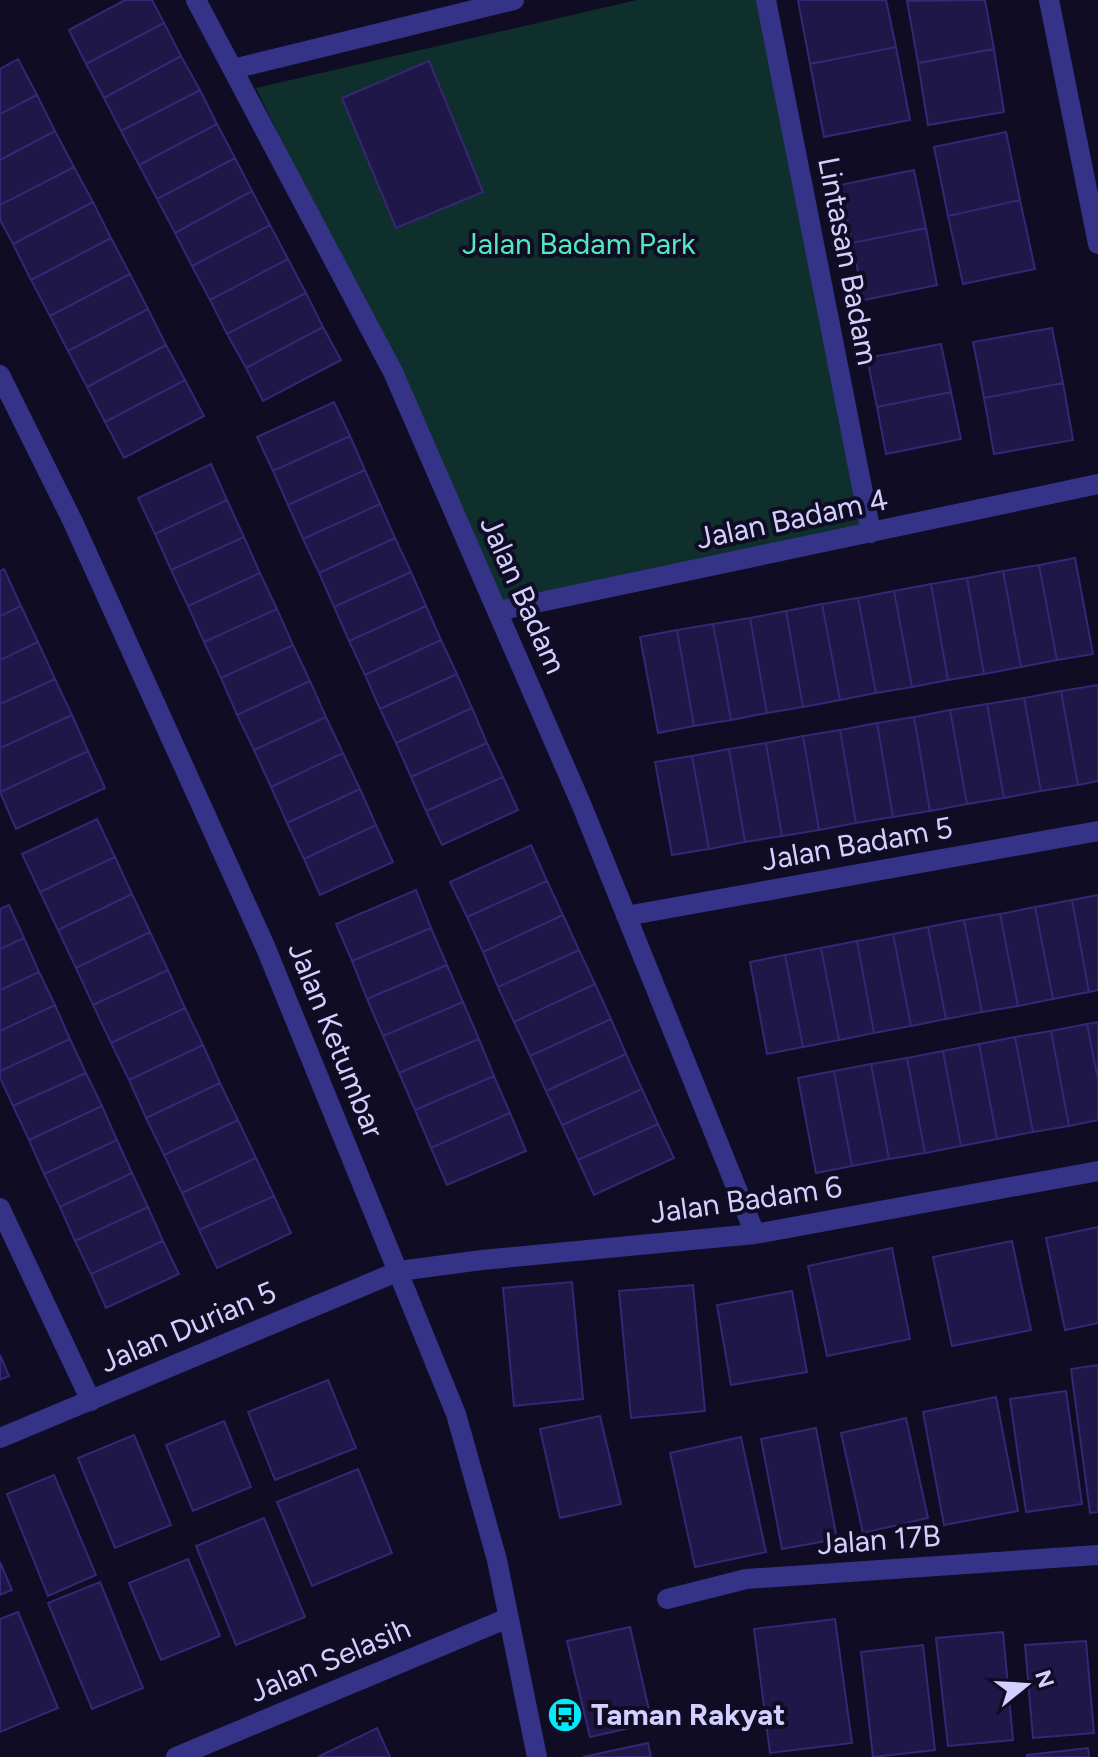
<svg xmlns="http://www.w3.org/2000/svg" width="1098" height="1757" font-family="Figtree,sans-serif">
<rect width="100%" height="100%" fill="#100c24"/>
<path fill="#0f2f2c" d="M637,0H756L871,533L498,611L393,372L256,88Z"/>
<path fill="#1f1747" stroke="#342775" stroke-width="2" d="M125,0H152L164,23L86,64L69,30Z
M798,0H886L896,47L810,64Z
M985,0L994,49L918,63L907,1Z
M164,23L181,56L104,98L86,64Z
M896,47L910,120L824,137L810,64Z
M994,49L1004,112L928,125L918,63Z
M181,56L200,90L121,131L104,98Z
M18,59L37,95L0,114V69Z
M429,61L483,192L396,228L342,98Z
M200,90L217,124L139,165L121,131Z
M37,95L55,131L0,160V114Z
M217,124L235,158L157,199L139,165Z
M55,131L74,167L0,205V160Z
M1006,132L1020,200L948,216L934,147Z
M235,158L252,191L175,233L157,199Z
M74,167L93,202L13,244L0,220V205Z
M914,170L926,228L852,243L840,185Z
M252,191L270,225L192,266L175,233Z
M1020,200L1035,269L963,284L948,216Z
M93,202L111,238L31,280L13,244Z
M270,225L288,259L210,300L192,266Z
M926,228L937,285L864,300L852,243Z
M111,238L130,274L50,316L31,280Z
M288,259L306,293L227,334L210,300Z
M130,274L148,309L68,351L50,316Z
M306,293L323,327L246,368L227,334Z
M148,309L166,345L87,387L68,351Z
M323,327L341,360L263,401L246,368Z
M1052,328L1063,383L984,398L973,342Z
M941,344L951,392L877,407L867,358Z
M166,345L185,380L105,422L87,387Z
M185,380L204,416L124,458L105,422Z
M1063,383L1073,440L994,454L984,398Z
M951,392L961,439L886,454L877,407Z
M334,402L350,436L273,471L257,437Z
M350,436L365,470L288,505L273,471Z
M211,464L227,500L155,534L138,498Z
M365,470L380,504L303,539L288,505Z
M227,500L244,537L171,570L155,534Z
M380,504L395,538L319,573L303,539Z
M244,537L260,573L188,606L171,570Z
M395,538L411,572L334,607L319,573Z
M1075,558L1093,654L1057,660L1039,565Z
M1039,565L1057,660L1021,667L1003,571Z
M4,569L21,606L0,616V571Z
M1003,571L1021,667L984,674L967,578Z
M411,572L426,606L349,641L334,607Z
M260,573L277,609L204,642L188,606Z
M967,578L984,674L948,680L931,584Z
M931,584L948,680L912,687L894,591Z
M894,591L912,687L876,693L858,598Z
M858,598L876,693L840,700L822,604Z
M822,604L840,700L803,707L786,611Z
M21,606L38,642L0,660V616Z
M426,606L441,640L365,675L349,641Z
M277,609L293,645L221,678L204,642Z
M786,611L803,707L767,713L750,618Z
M750,618L767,713L731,720L713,624Z
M713,624L731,720L694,726L677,630Z
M677,630L694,726L658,733L640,637Z
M441,640L457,674L380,709L365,675Z
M38,642L55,679L0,704V660Z
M293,645L310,681L237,715L221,678Z
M457,674L472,708L396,743L380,709Z
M55,679L72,715L0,748V704Z
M310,681L326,717L254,750L237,715Z
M1098,685V781L1078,785L1061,691Z
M1061,691L1078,785L1041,791L1024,698Z
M1024,698L1041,791L1004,798L987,704Z
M987,704L1004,798L967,804L950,710Z
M472,708L487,743L411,777L396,743Z
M950,710L967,804L930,811L914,717Z
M72,715L88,751L0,792V748Z
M326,717L343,753L271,787L254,750Z
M914,717L930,811L893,817L877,723Z
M877,723L893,817L856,823L840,730Z
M840,730L856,823L819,830L803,736Z
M803,736L819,830L782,836L766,743Z
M487,743L503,777L426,811L411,777Z
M766,743L782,836L745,842L729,749Z
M729,749L745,842L709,849L692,756Z
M88,751L105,788L16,829L0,792Z
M343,753L360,789L287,823L271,787Z
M692,756L709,849L672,855L655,762Z
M503,777L518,810L442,845L426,811Z
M360,789L376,825L304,859L287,823Z
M97,819L115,857L40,892L22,854Z
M376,825L393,862L320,895L304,859Z
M531,845L547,881L467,917L450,882Z
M115,857L132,894L58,930L40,892Z
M547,881L563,915L483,952L467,917Z
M416,890L431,928L352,961L336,924Z
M132,894L150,932L76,968L58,930Z
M1098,895V990L1089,992L1072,900Z
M1072,900L1089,992L1053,999L1035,907Z
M9,905L24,938L0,949V909Z
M1035,907L1053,999L1018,1006L1000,914Z
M1000,914L1018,1006L982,1012L964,920Z
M563,915L579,950L498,987L483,952Z
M964,920L982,1012L946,1019L928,927Z
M928,927L946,1019L911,1026L893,934Z
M431,928L447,965L367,999L352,961Z
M150,932L168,970L93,1005L76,968Z
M893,934L911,1026L874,1033L857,941Z
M24,938L39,972L0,990V949Z
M857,941L874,1033L839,1040L821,948Z
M821,948L839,1040L803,1047L785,955Z
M579,950L595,984L514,1022L498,987Z
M785,955L803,1047L767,1054L750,962Z
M447,965L463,1002L383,1036L367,999Z
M168,970L185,1008L111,1043L93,1005Z
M39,972L55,1005L0,1031V990Z
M595,984L611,1019L530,1056L514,1022Z
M463,1002L479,1039L399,1073L383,1036Z
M55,1005L70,1039L0,1071V1031Z
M185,1008L203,1045L129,1080L111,1043Z
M611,1019L626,1054L546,1091L530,1056Z
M1098,1022V1080L1087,1024Z
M1087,1024L1098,1080V1120L1069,1126L1051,1031Z
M1051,1031L1069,1126L1033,1132L1015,1037Z
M1015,1037L1033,1132L997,1139L979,1044Z
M70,1039L86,1073L13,1106L0,1078V1071Z
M479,1039L494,1076L415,1110L399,1073Z
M979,1044L997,1139L961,1146L943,1051Z
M203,1045L220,1083L146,1118L129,1080Z
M943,1051L961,1146L925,1153L907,1058Z
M626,1054L642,1089L562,1125L546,1091Z
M907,1058L925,1153L889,1159L871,1064Z
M871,1064L889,1159L852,1166L834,1071Z
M834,1071L852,1166L816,1173L798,1078Z
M86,1073L102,1106L29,1140L13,1106Z
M494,1076L510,1113L431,1148L415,1110Z
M220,1083L238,1120L164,1155L146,1118Z
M642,1089L658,1124L578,1160L562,1125Z
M102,1106L117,1140L44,1174L29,1140Z
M510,1113L526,1151L447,1185L431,1148Z
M238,1120L256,1158L182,1193L164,1155Z
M658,1124L674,1158L594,1195L578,1160Z
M117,1140L132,1173L60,1207L44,1174Z
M256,1158L274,1196L199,1230L182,1193Z
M132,1173L148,1207L75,1241L60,1207Z
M274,1196L291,1233L217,1268L199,1230Z
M148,1207L163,1241L91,1274L75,1241Z
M1098,1227V1323L1065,1330L1046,1238Z
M163,1241L179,1274L106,1308L91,1274Z
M1012,1241L1031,1330L952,1346L933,1257Z
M892,1248L910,1339L827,1356L808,1266Z
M572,1282L583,1399L514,1406L503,1288Z
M693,1285L705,1411L631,1418L619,1291Z
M792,1291L807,1372L731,1385L717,1305Z
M0,1355L9,1376L0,1380Z
M1098,1365V1512L1090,1513L1071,1369Z
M328,1380L356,1448L275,1480L248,1412Z
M1066,1391L1082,1504L1026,1512L1010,1399Z
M996,1397L1018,1511L944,1525L923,1412Z
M600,1416L621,1504L560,1518L540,1429Z
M906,1418L928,1518L863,1533L841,1433Z
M224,1421L251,1487L193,1511L166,1445Z
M816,1428L837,1539L782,1549L761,1439Z
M134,1435L171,1525L115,1548L78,1458Z
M741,1437L766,1552L695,1567L670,1453Z
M358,1469L392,1553L312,1586L277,1502Z
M54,1475L96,1575L48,1596L7,1494Z
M264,1518L305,1617L236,1645L196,1546Z
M188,1559L220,1636L161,1660L129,1583Z
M0,1562L12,1590L0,1595Z
M100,1582L143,1688L92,1709L48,1603Z
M18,1612L58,1708L0,1732V1619Z
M835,1619L852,1743L770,1753L754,1629Z
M630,1627L652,1723L590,1737L567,1641Z
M1003,1632L1013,1740L948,1746L936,1638Z
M1086,1641L1094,1733L1033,1738L1025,1645Z
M923,1645L935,1750L873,1757L861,1652Z
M377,1728L390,1757H318Z
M648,1743L651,1757H583Z
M1088,1748L1089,1757H1027V1755Z"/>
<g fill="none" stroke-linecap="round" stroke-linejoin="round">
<path stroke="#343387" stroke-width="20" d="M196,0L393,372L582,806L755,1234
M766,0L871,533
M1049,0L1098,244
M233,69L514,0
M0,375L73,522L265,946L456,1414L497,1560L537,1757
M498,611L1098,484
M626,916L1098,831
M0,1208L91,1401
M0,1438L399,1271L482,1260L755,1234L1098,1171
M667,1599L746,1579L1098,1555
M176,1757L508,1618"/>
</g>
<defs>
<g id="bus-disc" transform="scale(1.8)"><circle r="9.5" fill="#00eafa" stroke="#100c24"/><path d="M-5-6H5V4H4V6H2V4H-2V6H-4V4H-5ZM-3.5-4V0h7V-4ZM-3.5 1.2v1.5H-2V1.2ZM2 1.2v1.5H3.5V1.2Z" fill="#111"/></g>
</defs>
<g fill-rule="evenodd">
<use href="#bus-disc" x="565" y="1715"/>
</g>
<g text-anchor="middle" stroke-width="8" stroke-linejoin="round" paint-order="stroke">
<g font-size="30" fill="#52e9be" stroke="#100c24">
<text x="579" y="254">Jalan Badam Park</text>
</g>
<g font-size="30" fill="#d3cfff" stroke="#100c24">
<text transform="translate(848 261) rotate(79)" y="10">Lintasan Badam</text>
<text transform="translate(792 519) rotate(-12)" y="10">Jalan Badam 4</text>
<text transform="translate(523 595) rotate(66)" y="10">Jalan Badam</text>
<text transform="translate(857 844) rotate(-10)" y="10">Jalan Badam 5</text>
<text transform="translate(336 1040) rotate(68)" y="10">Jalan Ketumbar</text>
<text transform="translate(746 1200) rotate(-8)" y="10">Jalan Badam 6</text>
<text transform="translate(188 1327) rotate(-23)" y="10">Jalan Durian 5</text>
<text transform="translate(879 1540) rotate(-4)" y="10">Jalan 17B</text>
<text transform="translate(330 1660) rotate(-23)" y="10">Jalan Selasih</text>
</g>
<g font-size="30" font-weight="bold" fill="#d3cfff" stroke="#100c24" text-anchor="start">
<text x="591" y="1725">Taman Rakyat</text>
</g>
</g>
<g transform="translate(1026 1685) rotate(72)" stroke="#100c24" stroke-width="6" paint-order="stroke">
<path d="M0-6L14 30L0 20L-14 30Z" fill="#d3cfff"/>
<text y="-12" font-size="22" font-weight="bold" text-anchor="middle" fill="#d3cfff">N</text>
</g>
</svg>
